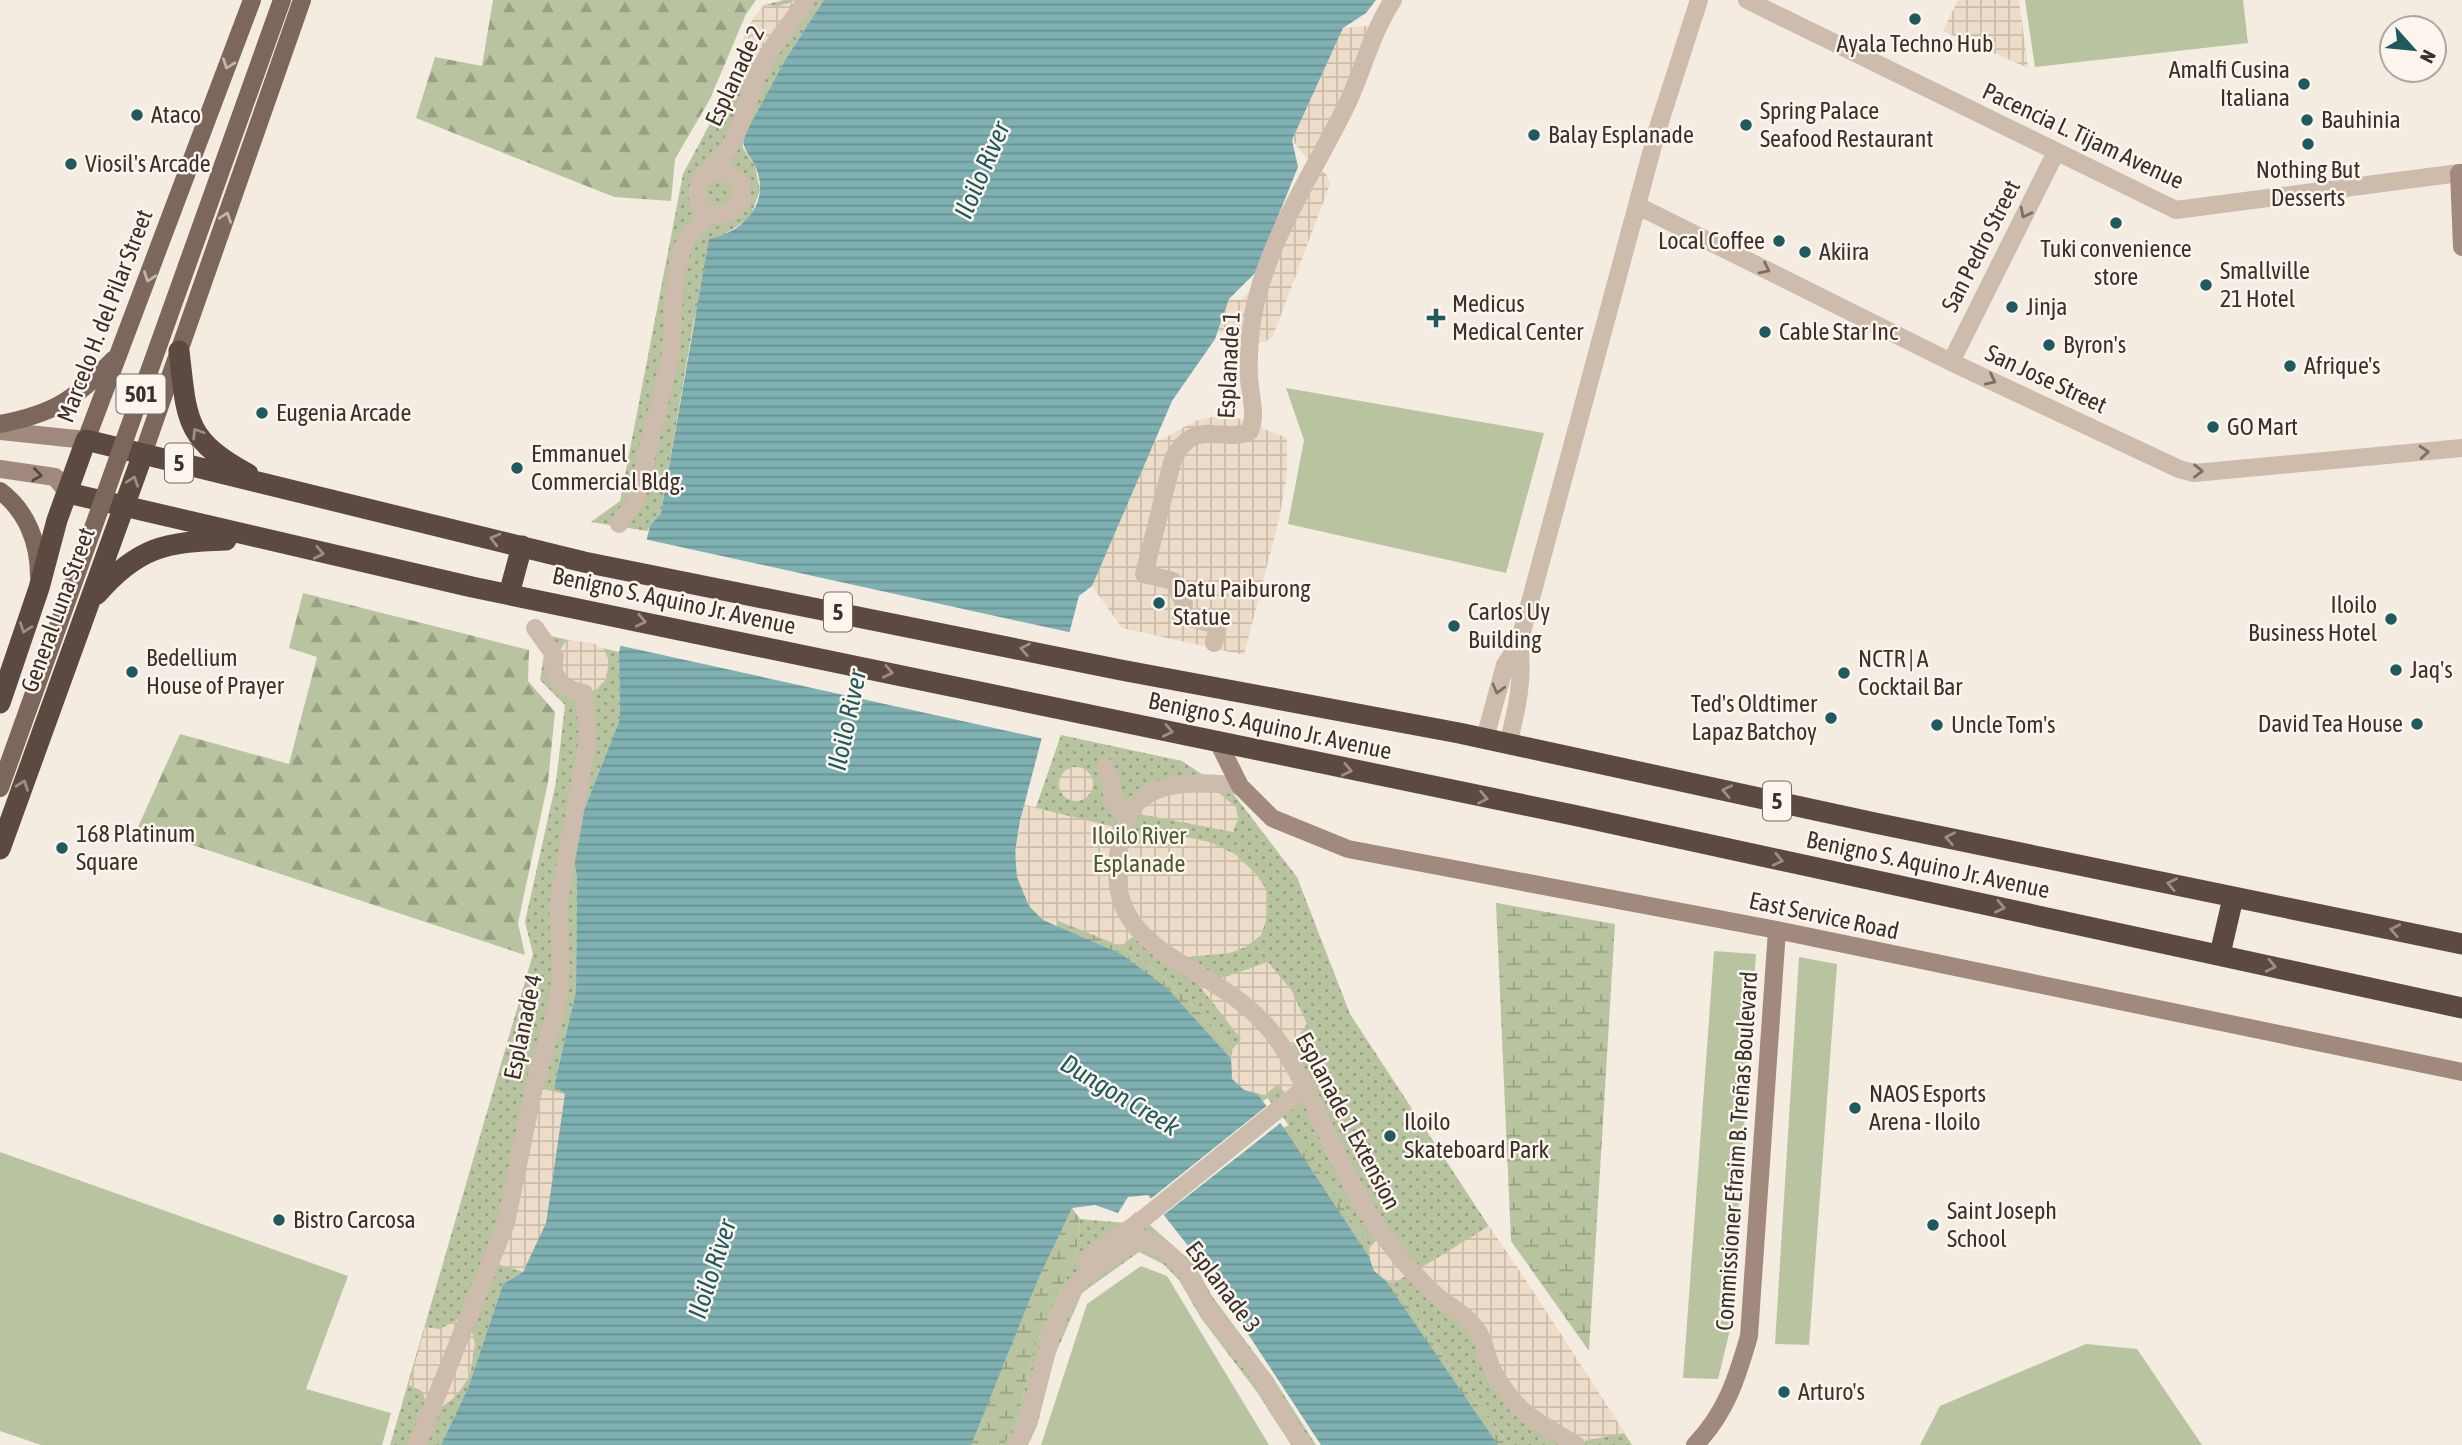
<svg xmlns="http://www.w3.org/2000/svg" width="2462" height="1445" font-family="'Asap Condensed',sans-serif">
<defs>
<pattern id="forest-firs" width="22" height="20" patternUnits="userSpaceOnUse" patternTransform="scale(1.75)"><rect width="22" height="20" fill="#b8c4a0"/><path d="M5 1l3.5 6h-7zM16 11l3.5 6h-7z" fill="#97a083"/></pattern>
<pattern id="wetland-marsh" width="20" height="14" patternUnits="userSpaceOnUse" patternTransform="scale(1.75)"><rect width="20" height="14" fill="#b8c4a0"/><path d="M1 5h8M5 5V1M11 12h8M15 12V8" fill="none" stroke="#97a083"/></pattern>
<pattern id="park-dots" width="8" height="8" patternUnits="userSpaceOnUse" patternTransform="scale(1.75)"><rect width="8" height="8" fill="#b8c4a0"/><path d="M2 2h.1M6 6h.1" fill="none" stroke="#97a083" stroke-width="1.8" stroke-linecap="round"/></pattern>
<pattern id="plaza-grid" width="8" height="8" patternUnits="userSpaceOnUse" patternTransform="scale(1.75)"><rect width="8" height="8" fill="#ecdcc8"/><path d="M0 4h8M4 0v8" fill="none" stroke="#cbbdac"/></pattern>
<pattern id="water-rules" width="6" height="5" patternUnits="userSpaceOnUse" patternTransform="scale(1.75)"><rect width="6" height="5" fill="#7fb0b2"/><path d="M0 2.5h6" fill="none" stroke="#699091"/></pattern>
</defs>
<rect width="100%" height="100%" fill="#f4ebe1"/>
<path fill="#b8c4a0" d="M2025,0H2243L2248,43L2035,67Z
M1286,388L1544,433L1506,573L1288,524L1304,440Z
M1714,951L1756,954L1730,1330L1718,1379L1683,1378Z
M1799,957L1837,964L1809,1345L1775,1344Z
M0,1152L348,1276L306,1389L391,1413L382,1445H41L0,1431Z
M1141,1266L1167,1276L1269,1445H1041L1087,1304Z
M2086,1344L2137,1349L2202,1445H1920L1940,1406Z"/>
<path fill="url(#forest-firs)" d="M493,0H756L746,14L710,99L675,159L671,201L614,197L416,118L435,57L482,66Z
M303,593L529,650L528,681L555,712L548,782L518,923L525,955L138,827L180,734L289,764L317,657L289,648Z"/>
<path fill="url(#wetland-marsh)" d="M1496,903L1615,924L1589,1351L1511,1241Z
M1056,920C1077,929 1101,936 1121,947C1166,971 1199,1012 1233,1049L1231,1059L1268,1098L1240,1114L1058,938Z
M1289,1125L1370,1247L1369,1257L1385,1280L1393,1283L1454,1373L1509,1445H1472L1273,1133Z
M1057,1187L1080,1219L1076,1257L1034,1349L1018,1419L1004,1445H909Z"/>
<path fill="url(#park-dots)" d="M784,0H824L785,60L743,138V148L755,166L760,190L750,218L722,236L694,320L661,513L647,531L591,522L620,501L683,174L738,71L747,28L764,5Z
M547,635L619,652V658L620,719L584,810L573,856L577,877L576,993L554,1085L565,1094L523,1272L503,1284L468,1388L441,1445H390L533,954L525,922L556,782L565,705L540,680Z
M1061,735L1182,761L1235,796L1297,877L1350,1014L1632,1445H1509L1454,1373L1393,1283L1385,1280L1369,1257L1370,1247L1285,1120L1265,1095L1251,1093L1230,1066L1233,1049C1199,1012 1166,971 1121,947C1101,936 1077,930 1056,920L1053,926L1024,805L1036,807Z
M1135,1212L1194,1264L1212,1296L1273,1378L1316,1445H1291L1257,1392L1201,1318L1179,1280L1163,1264L1139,1252L1082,1293L1055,1355L1037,1426L1028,1445H1004L1018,1419L1034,1349L1076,1257L1080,1219L1126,1223Z"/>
<path fill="url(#plaza-grid)" d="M796,0L750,95L742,44L747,28L764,5L779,6Z
M1958,0H2019L2028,68L1943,31Z
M1376,25L1314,166L1326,174L1330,184L1273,336L1265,342L1251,343L1250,353L1233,334L1218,332L1229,299L1241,300L1263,279L1313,166L1292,140L1343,28Z
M1217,416L1235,417L1287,438V474L1279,519L1244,655L1122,628L1092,586L1152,442L1163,439L1195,421Z
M567,640L593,643L604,649L609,661L606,679L597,689L590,692L568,688L555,656Z
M1059 784a17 17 0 1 1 34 0a17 17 0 1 1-34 0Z
M1213,788L1236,807L1238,819L1233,832L1129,812L1143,798Z
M1024,805L1123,829L1121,846L1182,836L1209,842L1235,854L1256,874L1268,892V915L1261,935L1246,947L1230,953L1188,957L1139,932L1121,946L1056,920L1053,926L1043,920L1029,906L1017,877L1015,852Z
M1268,962L1292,991L1307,1024L1290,1049L1307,1086L1290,1100L1278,1084L1265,1095L1244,1090L1232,1079L1231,1059L1233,1049L1241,1039L1184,966L1213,981Z
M534,1087L565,1094L546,1223L523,1272L491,1262Z
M1489,1226L1523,1276L1625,1433L1584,1441L1521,1412L1483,1341L1414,1272L1393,1283L1378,1276L1370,1265V1247L1383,1234L1414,1272Z
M467,1314L475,1343L470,1376L455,1397L431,1415L422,1391L409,1385L425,1327L440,1329Z"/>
<path fill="url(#water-rules)" d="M824,0H1376L1366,13L1343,28L1292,140L1298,167L1255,273L1229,299L1215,339L1172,401L1092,586L1079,596L1020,821L1015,852L1017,877L1029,906L1043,920L1121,954L1167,988L1231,1059L1232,1079L1244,1090L1257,1094L1284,1128L1369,1257L1374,1271L1385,1280L1498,1445H1321L1200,1261L1148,1195L1128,1197L1118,1213L1095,1205L1072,1208L1038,1279L971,1445H441L468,1388L503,1284L523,1272L546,1223L565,1094L554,1086L576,992L577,877L573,856L584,810L620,719L619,652L650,526L661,513L709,239C742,233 771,204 756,168C751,156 743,151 743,138L785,60Z"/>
<path fill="#f4ebe1" d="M644,539L1073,633L1044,739L617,645Z
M1269,1104L1283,1121L1161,1217L1148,1201Z"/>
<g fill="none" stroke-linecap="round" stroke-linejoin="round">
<path stroke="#cdbbac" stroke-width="18" d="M1747,0L2176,210L2459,173
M709,173L723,170L740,183L742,197C730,224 693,218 698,189C701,173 722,160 730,146C744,124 746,100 757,76C769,48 789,26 806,0
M1638,206L1951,362L2179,469L2194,473L2462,448
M1951,362L2056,152
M619,524L635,502L669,363C677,323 667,274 688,237C694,228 704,221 711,213
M1214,643L1218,625L1181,616L1184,603L1173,581L1144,574L1173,459C1196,415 1222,445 1250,431C1257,414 1250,396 1249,378C1248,358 1250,335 1253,315C1268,237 1315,171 1348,102C1364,67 1372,32 1393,0
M1485,738L1505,665L1519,643L1657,131L1699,0
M1508,744C1517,709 1524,679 1519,643
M1105,767L1112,782V798L1121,809L1129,812
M1240,786C1202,782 1140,776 1125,823C1082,964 1221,954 1279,1042C1319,1102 1339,1174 1381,1232C1397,1254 1416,1278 1437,1296C1450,1307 1467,1315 1477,1330C1485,1341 1486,1356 1492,1369C1517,1415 1534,1419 1576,1445
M1093,1271L1086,1260L1143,1219L1307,1086
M417,1445L506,1223L534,1087L557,1006L561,970L558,906L588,739L584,693C564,689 549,678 555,656L535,628
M1017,1445C1042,1397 1042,1333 1075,1287C1090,1267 1120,1253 1141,1239L1166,1251L1187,1273L1208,1310L1266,1383L1277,1407L1303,1445"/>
<path stroke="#a18a7d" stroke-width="18" d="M2462,173H2459L2462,247
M0,431L86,440
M0,469L55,477L68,493
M1218,742L1240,786L1272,818L1348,849L1777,930L2462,1072
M1695,1445C1726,1413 1737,1378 1749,1336L1777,930"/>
<path stroke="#7d675c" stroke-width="18" d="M0,424C57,413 74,399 114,359
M86,440L252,0
M143,454L302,0
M0,491C27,511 39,543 39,576"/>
<path stroke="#5c4a42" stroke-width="21" d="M179,351C187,417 183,439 248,474
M68,493L472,587L1573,815L2462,1008
M97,594C138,547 165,542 226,540
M509,594L522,546
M0,703L39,588L57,520L86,440L584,562L1121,670L1459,733L1875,823L2462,944
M0,849L143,454
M2220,954L2233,898"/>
<path stroke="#7d675c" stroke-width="18" d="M0,788L282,0"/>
</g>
<defs><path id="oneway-chevron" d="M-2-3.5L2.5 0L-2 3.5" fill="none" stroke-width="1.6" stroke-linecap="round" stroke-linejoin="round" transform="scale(1.75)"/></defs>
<g stroke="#c2b5ac">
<use href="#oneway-chevron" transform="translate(228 64) rotate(110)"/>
<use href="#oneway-chevron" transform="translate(226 217) rotate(-71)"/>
<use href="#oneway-chevron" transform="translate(149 277) rotate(110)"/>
</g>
<g stroke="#7d6f65">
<use href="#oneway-chevron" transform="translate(2025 213) rotate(117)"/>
<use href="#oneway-chevron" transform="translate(1765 269) rotate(26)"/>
<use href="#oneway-chevron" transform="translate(1991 380) rotate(25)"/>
<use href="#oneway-chevron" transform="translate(2424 452) rotate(-5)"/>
<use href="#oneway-chevron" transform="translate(2198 471) rotate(1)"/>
<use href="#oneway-chevron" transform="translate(1498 689) rotate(105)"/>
</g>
<g stroke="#9c8e87">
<use href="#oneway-chevron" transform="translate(197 433) rotate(-122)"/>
<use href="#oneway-chevron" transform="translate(133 481) rotate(-71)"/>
<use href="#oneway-chevron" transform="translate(495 539) rotate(-165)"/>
<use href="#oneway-chevron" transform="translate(319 553) rotate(12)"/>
<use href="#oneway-chevron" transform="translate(641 621) rotate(12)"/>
<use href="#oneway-chevron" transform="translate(25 628) rotate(109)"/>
<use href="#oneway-chevron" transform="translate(1025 649) rotate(-169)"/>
<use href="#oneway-chevron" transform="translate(888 672) rotate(12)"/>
<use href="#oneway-chevron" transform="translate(1168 731) rotate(12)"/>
<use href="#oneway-chevron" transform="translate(1347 770) rotate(12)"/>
<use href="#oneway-chevron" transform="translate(23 785) rotate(-70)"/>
<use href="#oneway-chevron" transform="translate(1727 791) rotate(-168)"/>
<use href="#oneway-chevron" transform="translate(1483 798) rotate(11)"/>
<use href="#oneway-chevron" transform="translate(1950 838) rotate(-169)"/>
<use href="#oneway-chevron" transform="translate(1778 860) rotate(12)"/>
<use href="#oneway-chevron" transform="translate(2172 884) rotate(-168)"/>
<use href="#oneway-chevron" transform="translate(2000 907) rotate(12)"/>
<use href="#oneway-chevron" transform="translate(2395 930) rotate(-169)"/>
<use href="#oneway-chevron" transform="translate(2271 966) rotate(13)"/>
</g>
<use stroke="#544640" href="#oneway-chevron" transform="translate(37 475) rotate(8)"/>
<g fill="#1f5a5e" stroke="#fbf5ee" stroke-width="2.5">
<circle cx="1915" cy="19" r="7"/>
<circle cx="2304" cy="84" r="7"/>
<circle cx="137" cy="115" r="7"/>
<circle cx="2307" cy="120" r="7"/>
<circle cx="1746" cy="125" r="7"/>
<circle cx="1534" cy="135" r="7"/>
<circle cx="2308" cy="144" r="7"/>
<circle cx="71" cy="164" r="7"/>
<circle cx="2116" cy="223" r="7"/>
<circle cx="1779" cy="241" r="7"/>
<circle cx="1805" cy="252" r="7"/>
<circle cx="2206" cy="285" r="7"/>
<circle cx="2012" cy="307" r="7"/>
<path d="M1432.5 307.5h7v7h7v7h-7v7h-7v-7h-7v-7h7z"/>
<circle cx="1765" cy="332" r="7"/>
<circle cx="2049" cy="345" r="7"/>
<circle cx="2290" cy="366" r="7"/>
<circle cx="262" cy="413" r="7"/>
<circle cx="2213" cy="427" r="7"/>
<circle cx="517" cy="468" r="7"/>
<circle cx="1159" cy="603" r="7"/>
<circle cx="2391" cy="619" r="7"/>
<circle cx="1454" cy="626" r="7"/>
<circle cx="2396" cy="670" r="7"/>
<circle cx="132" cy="672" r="7"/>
<circle cx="1844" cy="673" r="7"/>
<circle cx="1831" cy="718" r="7"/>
<circle cx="2417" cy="724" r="7"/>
<circle cx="1937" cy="725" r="7"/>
<circle cx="62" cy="848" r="7"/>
<circle cx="1855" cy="1108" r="7"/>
<circle cx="1390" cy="1136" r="7"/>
<circle cx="279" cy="1220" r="7"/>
<circle cx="1933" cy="1225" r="7"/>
<circle cx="1784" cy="1392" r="7"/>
</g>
<g text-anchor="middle" stroke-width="5" stroke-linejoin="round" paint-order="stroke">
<g fill="#fbf5ee" stroke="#756b66" stroke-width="2">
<rect x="116.5" y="374.5" width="49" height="39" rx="5"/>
<rect x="165" y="443.5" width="28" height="39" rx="5"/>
<rect x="824" y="592.5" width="28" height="39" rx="5"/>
<rect x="1763" y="781.5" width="28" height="39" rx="5"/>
</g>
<g font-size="23" font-weight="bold" fill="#3b302b">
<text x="141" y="402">501</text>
<text x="179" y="471">5</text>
<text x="838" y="620">5</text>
<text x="1777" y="809">5</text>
</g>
<g font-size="24" fill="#3b302b" stroke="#fbf5ee" text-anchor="start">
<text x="1915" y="52" text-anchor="middle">Ayala Techno Hub</text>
<text x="2290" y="78" text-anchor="end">Amalfi Cusina<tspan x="2290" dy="28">Italiana</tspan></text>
<text x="1760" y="119">Spring Palace<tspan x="1760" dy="28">Seafood Restaurant</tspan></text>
<text x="151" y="123">Ataco</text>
<text x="2321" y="128">Bauhinia</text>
<text x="1548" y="143">Balay Esplanade</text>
<text x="85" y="172">Viosil's Arcade</text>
<text x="2308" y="178" text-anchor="middle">Nothing But<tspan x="2308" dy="28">Desserts</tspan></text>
<text x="1765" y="249" text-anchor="end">Local Coffee</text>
<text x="2116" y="257" text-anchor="middle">Tuki convenience<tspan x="2116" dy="28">store</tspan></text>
<text x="1819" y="260">Akiira</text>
<text x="2220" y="279">Smallville<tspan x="2220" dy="28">21 Hotel</tspan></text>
<text x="1452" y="312">Medicus<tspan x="1452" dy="28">Medical Center</tspan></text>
<text x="2026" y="315">Jinja</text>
<text x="1779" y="340">Cable Star Inc</text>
<text x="2063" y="353">Byron's</text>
<text x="2304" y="374">Afrique's</text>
<text x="276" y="421">Eugenia Arcade</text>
<text x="2227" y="435">GO Mart</text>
<text x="531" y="462">Emmanuel<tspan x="531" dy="28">Commercial Bldg.</tspan></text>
<text x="1173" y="597">Datu Paiburong<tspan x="1173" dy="28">Statue</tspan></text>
<text x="2377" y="613" text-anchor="end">Iloilo<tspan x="2377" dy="28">Business Hotel</tspan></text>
<text x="1468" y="620">Carlos Uy<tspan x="1468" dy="28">Building</tspan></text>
<text x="146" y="666">Bedellium<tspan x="146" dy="28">House of Prayer</tspan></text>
<text x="1858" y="667">NCTR | A<tspan x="1858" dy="28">Cocktail Bar</tspan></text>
<text x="2410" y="678">Jaq's</text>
<text x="1817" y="712" text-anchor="end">Ted's Oldtimer<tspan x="1817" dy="28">Lapaz Batchoy</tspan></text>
<text x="2403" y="732" text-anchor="end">David Tea House</text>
<text x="1951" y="733">Uncle Tom's</text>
<text x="76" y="842">168 Platinum<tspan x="76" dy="28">Square</tspan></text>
<text x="1869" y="1102">NAOS Esports<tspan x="1869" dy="28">Arena - Iloilo</tspan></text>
<text x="1404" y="1130">Iloilo<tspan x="1404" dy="28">Skateboard Park</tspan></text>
<text x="1947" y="1219">Saint Joseph<tspan x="1947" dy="28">School</tspan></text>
<text x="293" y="1228">Bistro Carcosa</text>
<text x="1798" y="1400">Arturo's</text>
</g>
<g font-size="24" fill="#3b302b" stroke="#fbf5ee">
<text transform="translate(735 76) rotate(-65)" y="8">Esplanade 2</text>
<text transform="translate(2083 136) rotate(25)" y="8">Pacencia L. Tijam Avenue</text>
<text transform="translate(1981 246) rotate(-63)" y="8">San Pedro Street</text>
<text transform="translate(105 316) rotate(-69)" y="8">Marcelo H. del Pilar Street</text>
<text transform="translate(1229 365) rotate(-87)" y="8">Esplanade 1</text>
<text transform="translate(2046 379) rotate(25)" y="8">San Jose Street</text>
<text transform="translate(674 601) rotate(12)" y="8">Benigno S. Aquino Jr. Avenue</text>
<text transform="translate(58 610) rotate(-70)" y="8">General Luna Street</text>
<text transform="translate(1270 726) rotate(12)" y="8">Benigno S. Aquino Jr. Avenue</text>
<text transform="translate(1928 865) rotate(12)" y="8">Benigno S. Aquino Jr. Avenue</text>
<text transform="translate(1824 916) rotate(12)" y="8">East Service Road</text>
<text transform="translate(523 1027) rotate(-78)" y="8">Esplanade 4</text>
<text transform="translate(1348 1121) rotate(62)" y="8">Esplanade 1 Extension</text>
<text transform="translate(1737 1151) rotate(-86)" y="8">Commissioner Efraim B. Treñas Boulevard</text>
<text transform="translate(1223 1287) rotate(53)" y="8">Esplanade 3</text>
</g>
<g font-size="24" fill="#4a5a2e" stroke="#fbf5ee">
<text x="1139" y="844">Iloilo River<tspan x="1139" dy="28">Esplanade</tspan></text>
</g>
<g font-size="26" font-style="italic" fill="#1f5a5e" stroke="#fbf5ee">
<text transform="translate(982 170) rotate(-67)" y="9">Iloilo River</text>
<text transform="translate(847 720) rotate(-78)" y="9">Iloilo River</text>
<text transform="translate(1120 1095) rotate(31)" y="9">Dungon Creek</text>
<text transform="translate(712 1269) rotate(-72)" y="9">Iloilo River</text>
</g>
</g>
<g transform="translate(2413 49) rotate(117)"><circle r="33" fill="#fbf5ee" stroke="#aea6a0" stroke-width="2"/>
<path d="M0-5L12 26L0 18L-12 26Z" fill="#1f5a5e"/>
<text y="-10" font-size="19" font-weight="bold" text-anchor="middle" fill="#3b302b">N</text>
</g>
</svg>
